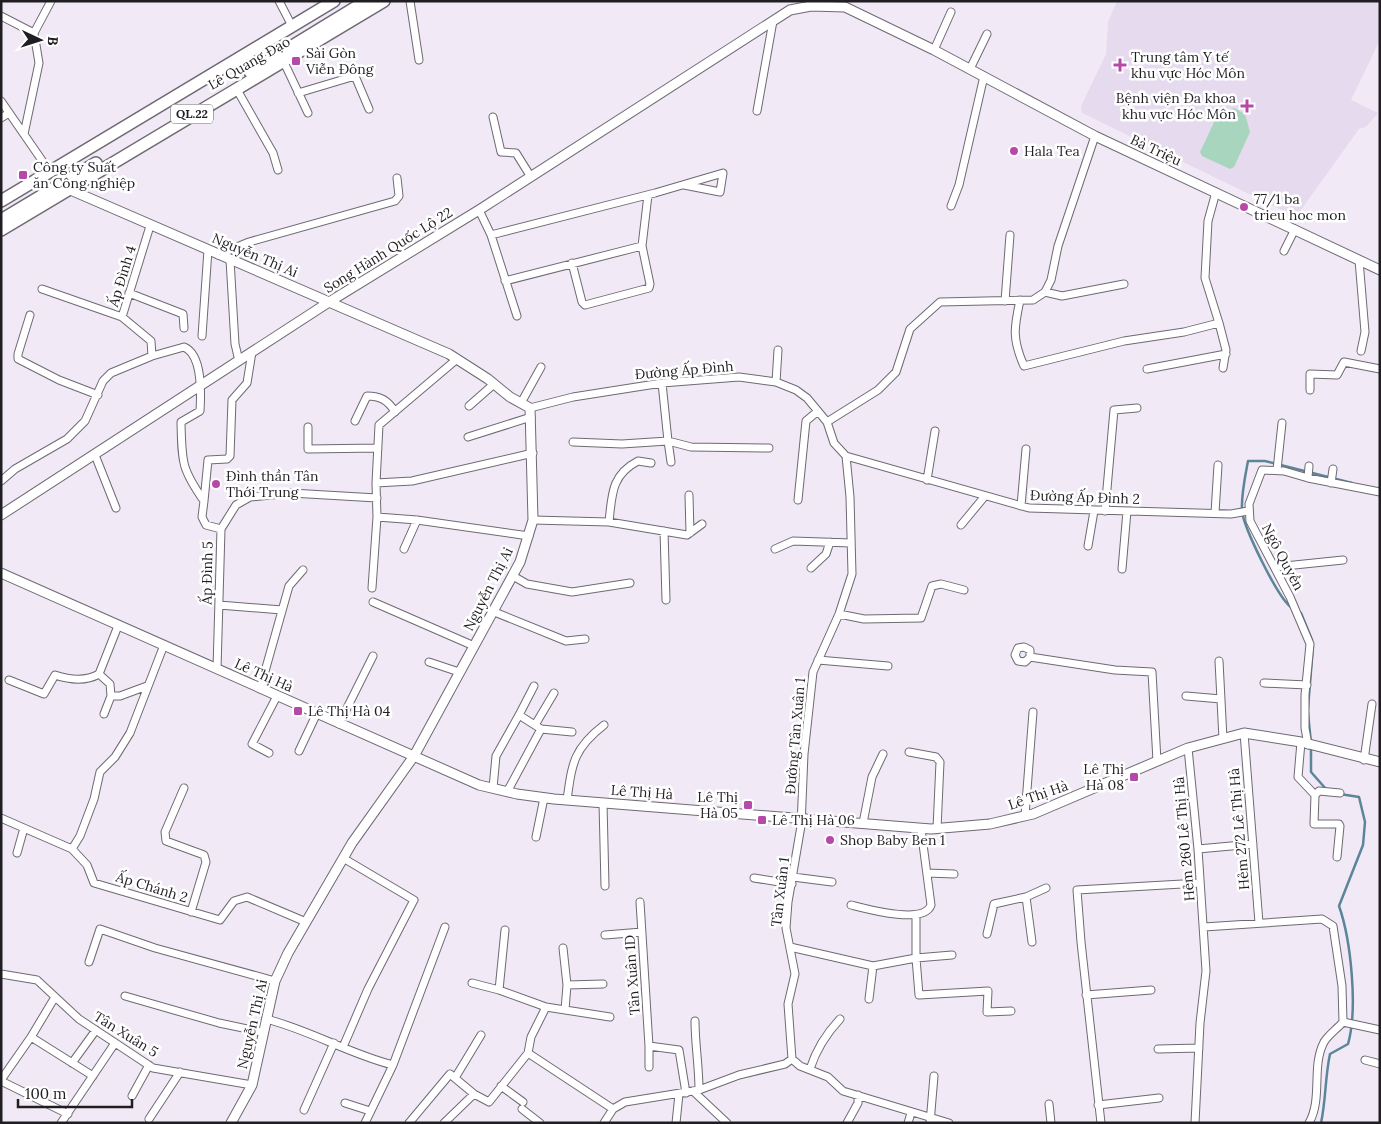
<svg xmlns="http://www.w3.org/2000/svg" width="1381" height="1124" font-family="Lora,serif">
<rect width="100%" height="100%" fill="#f1eaf6"/>
<path fill="#e6dbee" d="M1117,1H1380V40L1351,100L1378,113L1366,127L1359,129L1296,217L1082,113L1081,106L1106,54L1108,22Z"/>
<path fill="#a7d5bd" d="M1234,108L1245,114L1250,132L1234,167L1230,169L1202,156L1200,152L1217,116Z"/>
<g fill="none" stroke-linecap="round" stroke-linejoin="round">
<path stroke="#5b8598" stroke-width="2.5" d="M1292,608C1278,599 1244,528 1242,511C1241,495 1245,477 1248,461H1265L1352,483
M1301,613L1312,640
M1308,708L1313,646
M1308,713L1311,743
M1311,748V772L1326,789
M1321,1123C1326,1100 1325,1077 1330,1054L1348,1044C1358,1009 1351,940 1339,906L1363,845L1365,822L1359,797L1340,794"/>
<g stroke="#6f6973" stroke-width="9">
<path id="minor" d="M279,1L292,26
M410,1L419,60
M1,16L34,33
M934,50L951,12
M282,58L308,113
M970,69L987,34
M236,88L273,153L278,170
M298,93L355,76L369,109
M1,101L50,172
M757,111L773,21
M493,117L501,152L516,153L531,177
M1,118L9,113
M24,134L39,63L34,33L51,1
M951,206L959,185L984,76
M479,210L491,235L517,316
M491,235L655,193L723,173L720,192L684,185
M1284,251L1295,229
M218,255L249,242L395,201L399,196L397,178
M230,260L235,344L239,361
M1359,260L1365,332L1361,351
M572,263L582,302L585,305L649,288L650,284L642,246L648,195
M505,281L642,246
M42,289L122,317
M1045,292L1062,296L1124,284
M129,293L183,314L184,328
M1020,300C1014,328 1012,339 1024,366L1124,341L1184,332L1219,323L1205,278L1208,221L1216,192
M1005,301L1010,235
M30,315L18,354V359L59,380L98,395
M1219,323L1226,350L1223,368
M202,336L208,250
M152,356L184,347C203,355 201,394 200,411L181,422C182,462 181,468 204,501L202,517L206,525L221,529
M1147,369L1226,354
M776,382L778,350
M1310,390V374L1337,375L1344,362L1380,369
M521,403L541,367
M469,406L494,384
M530,408L573,397L662,383L739,377L776,382L796,390L807,398L827,422L834,443L846,456L850,497L852,574L839,614L813,672L804,754L801,826L788,902L786,928L795,974L788,1004L792,1059L785,1064L739,1075L699,1090L625,1102L613,1109L604,1123
M355,421L367,396C380,396 388,400 395,412
M827,422L878,390L896,372L910,329L940,302L1033,300L1045,292L1051,280L1058,246L1095,136
M308,427V449L378,448
M468,437L531,417
M573,442L622,444L668,441L662,383
M95,455L116,508
M846,456L1029,508L1231,514L1248,511
M671,462L668,441L691,447L769,448
M1277,470L1282,423
M1308,478L1309,466
M927,480L935,431
M1,481L15,469L67,439L85,421L103,381L111,373L152,356L151,341L122,317L150,226
M376,483L412,481L533,453
M1331,483L1333,469
M689,495L690,533
M798,500L806,421L818,411
M204,501L208,460L227,459L230,456L232,400L247,383L252,352
M1021,506L1026,449
M1105,511L1114,410L1137,408
M1215,513L1218,465
M377,517L376,483L379,425L457,359
M533,520L609,522L687,535L702,524
M609,522C612,495 611,475 638,461L651,463
M961,525L985,496
M664,531L666,600
M1088,546L1094,511
M404,549L417,520
M775,549L793,541L851,543
M1275,567L1343,560
M811,568L826,554L830,542
M1122,569L1127,511
M513,576L527,584L572,592L630,583
M372,588L377,517L417,520L529,536
M373,602L474,646
M219,605L282,610
M492,611L566,641L585,639
M839,614L864,619L921,618L932,586L941,584L964,590
M1024,647L1030,650V657L1025,662L1018,661L1015,655L1018,648Z
M1030,657L1115,670L1152,672L1157,761
M818,660L888,666
M1219,661L1223,739
M429,662L459,672
M217,669L221,529L236,505L250,497L291,493L377,498
M99,674L110,684L111,696H120L147,686
M9,680L44,694L55,675C70,680 85,682 99,674L118,626
M1264,683L1307,685
M260,689L289,586L303,570
M1186,696L1221,699
M104,714L111,696
M519,715L534,686
M339,724L373,656
M535,725L554,693
M1244,733L1259,923
M1301,742L1298,777L1315,795L1314,824H1339L1340,826L1337,857
M1308,745L1305,728V695L1310,644L1290,597L1250,521L1249,504L1262,470L1284,471L1308,478L1380,492
M1188,748L1198,849L1206,971L1200,1023L1195,1123
M299,751L317,713
M909,752L936,757L940,762L937,829
M269,753L252,744L277,696
M1364,760L1372,704
M184,788L165,832L166,841L204,855L206,862L191,912
M493,788L496,756L519,715L541,729
M507,792L541,729L572,732
M1315,795L1319,791L1340,793
M567,800C572,764 573,749 604,725
M603,803L605,886
M1025,816L1033,712
M1,818L72,849L87,865L94,883L220,920L234,901L247,897L306,922
M863,823L872,777L883,754
M536,837L544,798
M72,849L80,836L94,799L100,772L115,757L130,733L164,645
M1198,849L1253,844
M17,853L24,828
M927,873L954,874
M793,877L832,882
M754,878L792,884
M640,902L649,1046L679,1050L686,1093
M851,905C867,909 924,925 931,905L921,829
M1204,927L1322,919L1333,926L1342,986L1343,1022C1337,1029 1329,1034 1324,1042C1311,1067 1323,1098 1309,1123
M505,930L499,990L546,1007L531,1037L528,1053L613,1109
M987,934L994,904L1026,897
M605,935L642,932
M1032,942L1026,897L1046,888
M790,947L873,966L916,958V915
M563,948L567,985L565,1010
M952,955L916,958L919,995L988,991L987,1012L1011,1011
M89,962L100,929L155,948L275,981
M1,974L37,980L79,1019L153,1068L252,1085
M472,983L499,990
M567,985L603,984
M1086,995L1151,990
M125,996L219,1023L262,1032
M869,999L873,966
M546,1007L610,1017
M266,1019C310,1030 349,1054 393,1065L365,1123
M695,1021C695,1044 699,1066 699,1090
M1343,1022L1380,1030
M31,1037L55,997
M649,1046V1067
M343,1047L368,989L414,900L343,858
M1158,1049L1199,1048
M792,1059L800,1066L828,1077L843,1091L949,1123
M1365,1060L1380,1064
M72,1063L96,1030
M393,1065L445,927
M810,1069C816,1050 826,1034 840,1019
M455,1078L481,1035
M1,1080L31,1037L93,1076
M1,1081L68,1114
M501,1086L523,1102
M693,1091L727,1123
M132,1096L149,1065
M345,1103L370,1111
M1049,1104L1051,1123
M1098,1105L1159,1098
M522,1109L540,1123
M304,1110L334,1043
M149,1119L180,1072
M61,1123L115,1043
M409,1123L450,1074L474,1094L489,1102L528,1053
M444,1123L474,1094
M676,1123L679,1094
M847,1123L858,1103V1095
M908,1123L911,1113
M930,1123L934,1076
M1101,1123L1081,942L1077,890L1200,883"/>
</g>
<g stroke="#6f6973" stroke-width="11">
<path id="tertiary" d="M66,188L449,354L488,379L510,397L530,408L533,520L520,562L414,756L352,843L288,953L275,981L252,1085L231,1123
M1,515L329,302L479,210L790,10L811,6L845,7L934,50L1095,136L1380,270
M1,573L479,785L517,794L554,799L931,829L990,824L1033,814L1188,748L1244,733L1301,742L1380,762"/>
</g>
<g stroke="#6f6973" stroke-width="14">
<path id="trunk" d="M250,72L366,1
M1,201L334,1
M1,220L96,163
M1,230L384,1"/>
</g>
<use href="#minor" stroke="#fff" stroke-width="7"/>
<use href="#tertiary" stroke="#fff" stroke-width="9"/>
<use href="#trunk" stroke="#fff" stroke-width="11"/>
</g>
<g fill="#b649a8" stroke="#fff" stroke-width="2">
<rect x="291" y="56" width="10" height="10" rx="2.5"/>
<path d="M1117.5 57.5h5v5h5v5h-5v5h-5v-5h-5v-5h5z"/>
<path d="M1244.5 98.5h5v5h5v5h-5v5h-5v-5h-5v-5h5z"/>
<circle cx="1014" cy="151" r="5"/>
<rect x="18" y="170" width="10" height="10" rx="2.5"/>
<circle cx="1244" cy="207" r="5"/>
<circle cx="216" cy="484" r="5"/>
<rect x="293" y="706" width="10" height="10" rx="2.5"/>
<rect x="1129" y="772" width="10" height="10" rx="2.5"/>
<rect x="743" y="800" width="10" height="10" rx="2.5"/>
<rect x="757" y="815" width="10" height="10" rx="2.5"/>
<circle cx="830" cy="840" r="5"/>
</g>
<g text-anchor="middle" stroke-width="5" stroke-linejoin="round" paint-order="stroke">
<rect fill="#fff" stroke="#646265" stroke-width="1" x="171" y="104.5" width="42" height="19" rx="4"/>
<g font-size="12" font-weight="bold" fill="#211e23">
<text x="192" y="118">QL.22</text>
</g>
<g font-size="14" fill="#211e23" stroke="#fff" text-anchor="start">
<text x="306" y="58">Sài Gòn<tspan x="306" dy="16">Viễn Đông</tspan></text>
<text x="1131" y="62">Trung tâm Y tế<tspan x="1131" dy="16">khu vực Hóc Môn</tspan></text>
<text x="1236" y="103" text-anchor="end">Bệnh viện Đa khoa<tspan x="1236" dy="16">khu vực Hóc Môn</tspan></text>
<text x="1024" y="156">Hala Tea</text>
<text x="33" y="172">Công ty Suất<tspan x="33" dy="16">ăn Công nghiệp</tspan></text>
<text x="1254" y="204">77/1 ba<tspan x="1254" dy="16">trieu hoc mon</tspan></text>
<text x="226" y="481">Đình thần Tân<tspan x="226" dy="16">Thới Trung</tspan></text>
<text x="308" y="716">Lê Thị Hà 04</text>
<text x="1124" y="774" text-anchor="end">Lê Thị<tspan x="1124" dy="16">Hà 08</tspan></text>
<text x="738" y="802" text-anchor="end">Lê Thị<tspan x="738" dy="16">Hà 05</tspan></text>
<text x="772" y="825">Lê Thị Hà 06</text>
<text x="840" y="845">Shop Baby Ben 1</text>
</g>
<g font-size="14" fill="#211e23" stroke="#fff">
<text transform="translate(249 63) rotate(-30)" y="5">Lê Quang Đạo</text>
<text transform="translate(1156 150) rotate(25)" y="5">Bà Triệu</text>
<text transform="translate(388 250) rotate(-32)" y="5">Song Hành Quốc Lộ 22</text>
<text transform="translate(255 255) rotate(23)" y="5">Nguyễn Thị Ai</text>
<text transform="translate(122 276) rotate(-73)" y="5">Ấp Đình 4</text>
<text transform="translate(684 370) rotate(-5)" y="5">Đường Ấp Đình</text>
<text transform="translate(1085 497) rotate(2)" y="5">Đường Ấp Đình 2</text>
<text transform="translate(1283 557) rotate(62)" y="5">Ngô Quyền</text>
<text transform="translate(207 573) rotate(-89)" y="5">Ấp Đình 5</text>
<text transform="translate(488 589) rotate(-63)" y="5">Nguyễn Thị Ai</text>
<text transform="translate(264 675) rotate(24)" y="5">Lê Thị Hà</text>
<text transform="translate(795 736) rotate(-85)" y="5">Đường Tân Xuân 1</text>
<text transform="translate(642 792) rotate(4)" y="5">Lê Thị Hà</text>
<text transform="translate(1038 795) rotate(-19)" y="5">Lê Thị Hà</text>
<text transform="translate(1239 829) rotate(-95)" y="5">Hẻm 272 Lê Thị Hà</text>
<text transform="translate(1184 839) rotate(-95)" y="5">Hẻm 260 Lê Thị Hà</text>
<text transform="translate(152 887) rotate(17)" y="5">Ấp Chánh 2</text>
<text transform="translate(780 892) rotate(-83)" y="5">Tân Xuân 1</text>
<text transform="translate(632 975) rotate(-94)" y="5">Tân Xuân 1D</text>
<text transform="translate(252 1024) rotate(-77)" y="5">Nguyễn Thị Ai</text>
<text transform="translate(126 1034) rotate(32)" y="5">Tân Xuân 5</text>
</g>
</g>
<rect width="1381" height="1124" fill="none" stroke="#211e23" stroke-width="5"/>
<g transform="translate(40 40) rotate(94)" stroke="#ffffff" stroke-width="4" paint-order="stroke">
<path d="M0-4L9 19L0 12L-9 19Z" fill="#211e23"/>
<text y="-8" font-size="14" font-weight="bold" text-anchor="middle" fill="#211e23">B</text>
</g>
<path d="M18 1099v8h114v-8" fill="none" stroke="#211e23" stroke-width="2.5"/>
<text x="25" y="1099" font-size="15" fill="#211e23" stroke="#ffffff" stroke-width="4" paint-order="stroke">100 m</text>
</svg>
